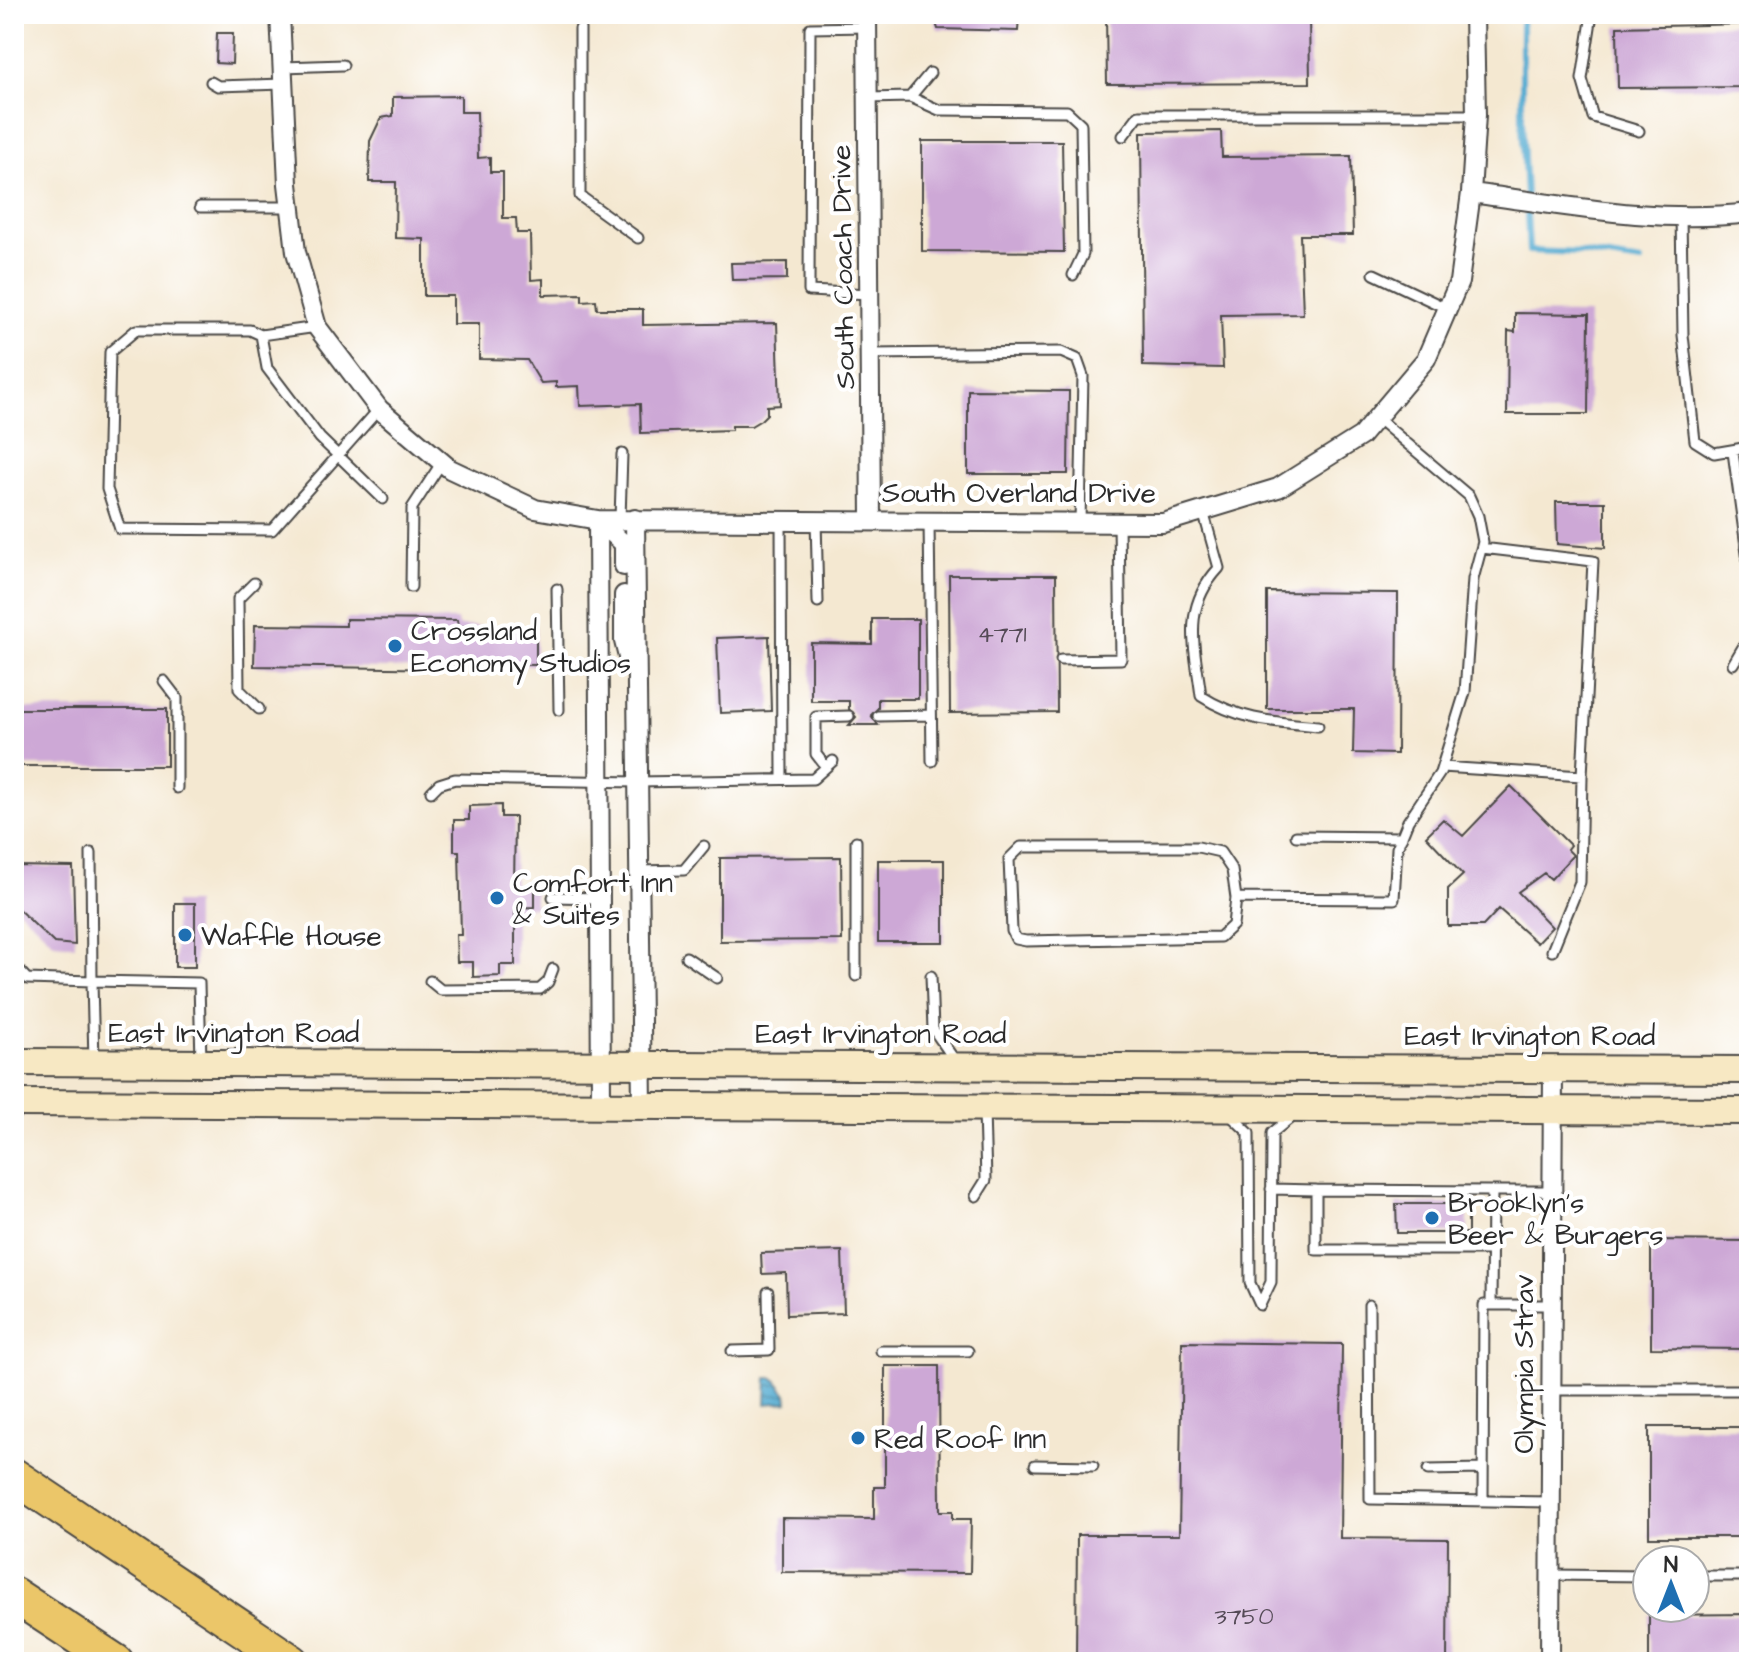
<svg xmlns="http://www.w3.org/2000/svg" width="1763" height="1676" font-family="'Architects Daughter',sans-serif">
<defs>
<pattern id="water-rules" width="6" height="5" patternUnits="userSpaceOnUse" patternTransform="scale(2)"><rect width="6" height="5" fill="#54acd1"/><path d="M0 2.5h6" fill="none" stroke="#468caa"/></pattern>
</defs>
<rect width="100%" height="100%" fill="#fff"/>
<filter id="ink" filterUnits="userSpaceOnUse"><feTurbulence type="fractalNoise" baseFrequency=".0125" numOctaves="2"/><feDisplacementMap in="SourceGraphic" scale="16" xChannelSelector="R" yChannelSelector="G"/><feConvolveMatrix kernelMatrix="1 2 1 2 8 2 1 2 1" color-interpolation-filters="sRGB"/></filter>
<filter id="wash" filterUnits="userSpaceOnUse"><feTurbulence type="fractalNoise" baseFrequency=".006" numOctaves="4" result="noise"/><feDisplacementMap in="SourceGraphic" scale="32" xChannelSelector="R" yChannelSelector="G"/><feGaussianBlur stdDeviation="1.8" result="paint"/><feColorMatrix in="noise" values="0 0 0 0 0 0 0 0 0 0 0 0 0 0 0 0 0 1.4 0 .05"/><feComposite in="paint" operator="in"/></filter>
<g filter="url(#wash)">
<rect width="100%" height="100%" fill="#f4e8d1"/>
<path fill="url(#water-rules)" stroke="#406c7e" stroke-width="2" d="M767,1378H774L787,1394L788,1402L766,1404Z"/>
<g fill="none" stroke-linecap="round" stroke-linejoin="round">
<path stroke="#54acd1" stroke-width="6" d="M1522,14V121L1529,251L1583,253L1641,262"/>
</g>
<g id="blocks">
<path fill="#cda8d6" d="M933,14H1019L1018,31L938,29Z
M1106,14H1309L1310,83L1107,84Z
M1749,24V87L1618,88L1617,27Z
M217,33H233L232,64L216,63Z
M461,96V112H477L478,158L490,157V172H503V218H516L517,233H530L531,280L543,279V295L582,294V301L596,300L597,309H643V325L777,323L780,405L767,406V414L761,420L751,426H732V430L641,433L640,404L580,406L579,386L556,387V382L541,383L527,360L479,359V324H453V296H424V239L395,238L396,182H369L370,141L381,118L393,116V97Z
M1221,131L1222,157L1351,156L1353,235H1300L1303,314L1221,315L1223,368L1143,366L1141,132Z
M922,141H1062L1064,252L922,251Z
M787,262V279L732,280L731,263Z
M1515,313L1589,314L1588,414H1507L1508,331L1515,332Z
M968,390L1069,391L1068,474H968Z
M1556,502H1605V548L1557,544Z
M949,575H1056L1057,712L950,713Z
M1267,592L1398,593L1397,754L1353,753L1354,709H1267Z
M346,619L457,620L458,626L536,627V665L454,664V669L254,666L255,625L346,626Z
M872,619H918V699H878V708L871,715L878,725H849L856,717L849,709V701H811V643L872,644Z
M769,636L771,711L720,713L717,638Z
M14,709H167V766H14Z
M1511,786L1570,845L1567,849L1573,855L1551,879L1544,873L1518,892L1552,927L1537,943L1499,909L1483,926H1448V889L1463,875L1426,836L1443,819L1463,836Z
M501,805V817H515L514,888H535V907L515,908V965H500V976L473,977V962H457L456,935H461L459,851H454V820H469V806Z
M841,857L842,940L720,941V858Z
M878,860H944V942H878Z
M14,866L73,867L75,945L54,943L14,905Z
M175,903H195V967H175Z
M1396,1204H1468V1233H1397Z
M1651,1240L1749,1241V1349L1651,1348Z
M842,1251L844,1313L787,1315L786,1273L762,1274L761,1253Z
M1182,1342L1342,1344L1340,1538L1448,1539L1447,1662H1076L1077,1535H1179Z
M885,1366H939L940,1511H953V1519H971L970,1573L782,1572V1518L874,1519V1487H885Z
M1649,1427H1749V1537H1649Z
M1749,1614V1662H1649V1615Z"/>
</g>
</g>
<g filter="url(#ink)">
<use href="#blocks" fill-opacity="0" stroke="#494744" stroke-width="2"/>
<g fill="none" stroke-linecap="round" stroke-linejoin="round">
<g stroke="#494744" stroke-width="13">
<path id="service" d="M1592,14L1582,79L1593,117L1639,131
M867,27L810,28L809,291L870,294
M580,29V196L638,238
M283,67L343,65
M211,82L218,86L283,84
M910,97L930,73
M868,98L910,97L939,110L1067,111L1081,124L1083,254L1073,275
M1123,136L1139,115H1476
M200,207H291
M1681,216L1683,335L1695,441L1714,453L1749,447
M1374,274L1448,309
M317,327L261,335L267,368L320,438L383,499
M261,335L250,330H136L110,352L107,489L120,529L272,530L379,409
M871,354L1061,352L1077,359L1083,376L1080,522
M1733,452L1749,568
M1203,511L1219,568C1181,609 1195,646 1201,696C1238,720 1274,722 1318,726
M620,519L622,454
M781,519L782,779
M816,519L818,602
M929,521L932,761
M1482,548L1593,561L1582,776
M254,583L238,599L239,689L259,709
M411,587L412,508L442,462
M557,589L559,710
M1061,660L1121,659L1119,523
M1733,664L1749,637
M164,681L177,698V788
M878,716L931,715
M826,767L816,754V717L849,716
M1442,767L1582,776L1580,882L1552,951
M431,792L439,784L455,779L638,782L813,779L833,761
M1296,836L1402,837
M856,841V976
M91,853L92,981L199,983L201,1061
M639,871L684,870L704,846
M553,897L600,898
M1236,898L1233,925L1220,937L1026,941L1016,939L1012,931L1009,859L1021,847H1198L1220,852L1232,870L1236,898L1394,899L1397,848L1408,821L1440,773L1465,692L1473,579L1483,542L1478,516L1469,496L1377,418
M686,957L717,978
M14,965L27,979L92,981L94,1061
M931,976L933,1029L956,1062
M430,981L441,990L540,989L548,982L553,969
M1229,1114L1249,1133L1250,1283L1260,1305L1271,1282L1272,1133L1294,1115
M1271,1189L1316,1190
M976,1196L986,1180L984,1111
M1491,1250H1316V1190L1492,1191
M1369,1305L1370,1499L1551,1502
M1491,1305L1492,1191H1553
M732,1351L769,1350L768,1292
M881,1351H968
M1551,1390H1749
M1035,1465L1093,1466
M1428,1470L1483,1469
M1483,1501L1484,1305H1552
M1550,1575L1647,1576
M1695,1576H1749"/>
</g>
<g stroke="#494744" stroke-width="22">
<path id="minor" d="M280,14L288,184L296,252L317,327L379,409L450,469L535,509L598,520L1163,523L1278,488L1361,436L1426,359L1459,282L1471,193L1476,115L1474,14
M867,14L871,519
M1471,193C1563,205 1656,224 1749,213
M635,519L642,1106
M598,520L601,1105
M598,520L624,544V566
M624,595V641L630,665
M1550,1662L1553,1066"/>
</g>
<g stroke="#494744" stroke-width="30">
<path id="secondary" d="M14,1062L1749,1070
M14,1103L1749,1111"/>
</g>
<g stroke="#494744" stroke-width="38">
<path id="motorway" d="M14,1476L292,1662
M14,1595L116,1662"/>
</g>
<use href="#service" stroke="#fff" stroke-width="9"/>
<use href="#minor" stroke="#fff" stroke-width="18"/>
<use href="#secondary" stroke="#f7e8c3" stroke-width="26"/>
<use href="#motorway" stroke="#ebc669" stroke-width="34"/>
</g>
</g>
<g fill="#1f6fb2" stroke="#fff" stroke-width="3">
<circle cx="395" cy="646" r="8"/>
<circle cx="497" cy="898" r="8"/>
<circle cx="185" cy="935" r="8"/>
<circle cx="1432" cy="1218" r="8"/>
<circle cx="858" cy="1438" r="8"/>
</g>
<g text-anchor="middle" stroke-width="8" stroke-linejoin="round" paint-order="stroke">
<g font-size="24" fill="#544a56">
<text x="1002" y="642">4771</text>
<text x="1244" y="1624">3750</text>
</g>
<g font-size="28" fill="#2b2b2b" stroke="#fff">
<text transform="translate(842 267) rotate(-91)" y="10">South Coach Drive</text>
<text x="1019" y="502">South Overland Drive</text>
<text x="234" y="1042">East Irvington Road</text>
<text x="881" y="1043">East Irvington Road</text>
<text x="1530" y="1045">East Irvington Road</text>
<text transform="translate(1523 1364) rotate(-90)" y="10">Olympia Strav</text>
</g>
<g font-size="28" fill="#2b2b2b" stroke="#fff" text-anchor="start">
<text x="411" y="640">Crossland<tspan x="411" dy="32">Economy Studios</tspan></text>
<text x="513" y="892">Comfort Inn<tspan x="513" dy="32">&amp; Suites</tspan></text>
<text x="201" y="945">Waffle House</text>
<text x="1448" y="1212">Brooklyn's<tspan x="1448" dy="32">Beer &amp; Burgers</tspan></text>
<text x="874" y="1448">Red Roof Inn</text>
</g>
</g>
<rect width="1763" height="1676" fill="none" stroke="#fff" stroke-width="48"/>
<g transform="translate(1671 1584)"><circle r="38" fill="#ffffff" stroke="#aaaaaa" stroke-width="2"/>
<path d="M0-6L14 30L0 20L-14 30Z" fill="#1f6fb2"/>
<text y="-12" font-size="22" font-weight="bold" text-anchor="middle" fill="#2b2b2b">N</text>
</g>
</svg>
